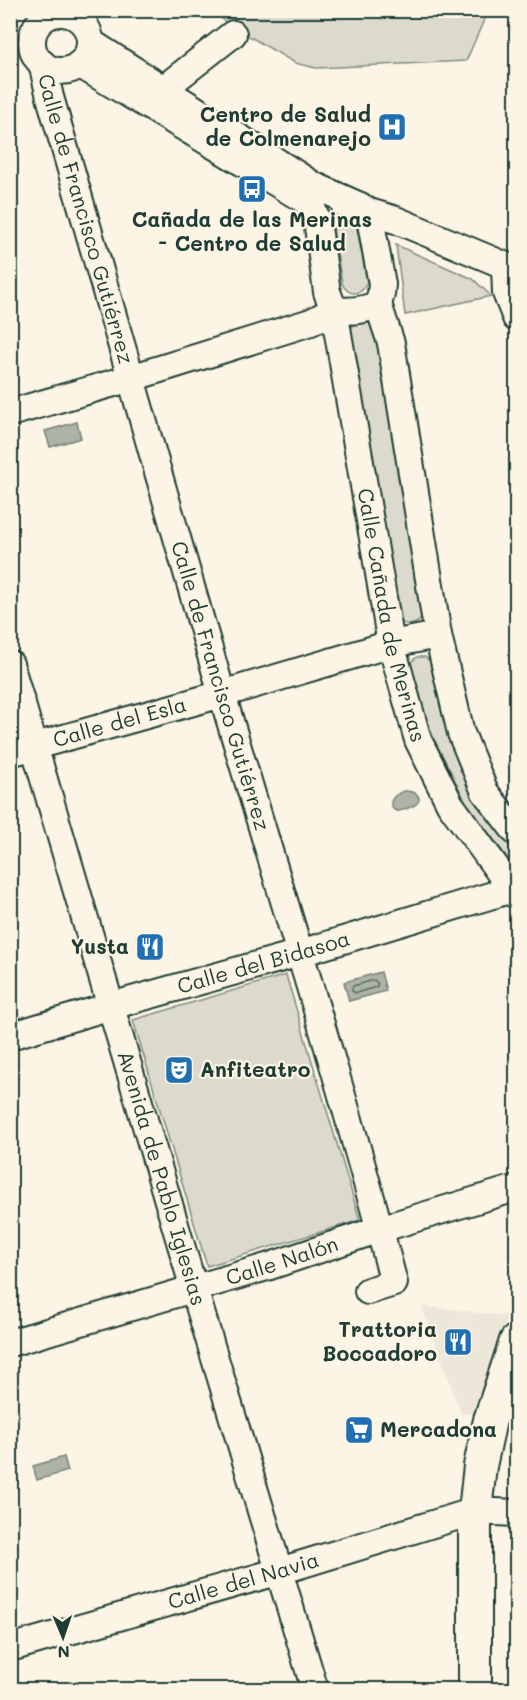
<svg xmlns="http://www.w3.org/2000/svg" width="527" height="1700" font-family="Mali,sans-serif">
<rect width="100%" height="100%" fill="#fcf5e5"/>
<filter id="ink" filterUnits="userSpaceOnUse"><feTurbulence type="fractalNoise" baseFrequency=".0167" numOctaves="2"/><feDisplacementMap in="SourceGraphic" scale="12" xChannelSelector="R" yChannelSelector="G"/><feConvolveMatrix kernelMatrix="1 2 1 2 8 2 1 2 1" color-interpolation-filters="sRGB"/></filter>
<g filter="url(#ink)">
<path fill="#ece7d8" d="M422,1306L507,1316L474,1413L461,1414Z"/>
<path fill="#dcdacc" stroke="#7e8c80" stroke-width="1.5" d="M214,11H488L466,61L316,68L295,63L225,22Z
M342,218L350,219L356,225L357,229L367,282C362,296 348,297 342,283L333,231L335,223Z
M396,245L473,279L491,296L405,315Z
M365,321L373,325L376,329L423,617C417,625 408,627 399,621L349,331L355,323Z
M417,657H425L431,662L475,797L516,854V868L513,866L466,802L433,737L410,670L411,662Z
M286,975L360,1220L207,1266L133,1020Z"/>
<path fill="#aeb3a7" stroke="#758479" stroke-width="1.5" d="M77,422L81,438L50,447L45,431Z
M404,791C420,790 426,803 408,808C400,811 396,814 391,806C390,798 397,793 404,791Z
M381,972L386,991L349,1001L344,982Z
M64,1457L68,1471L37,1480L33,1466Z"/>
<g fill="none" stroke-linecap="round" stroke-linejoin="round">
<path stroke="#586c62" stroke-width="1.5" d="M374,980L378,984L376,987L356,993L352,991V988L353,986Z"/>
<g stroke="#1f3d34" stroke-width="30">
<g id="minor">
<circle cx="61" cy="42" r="29"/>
<path d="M90,42L313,185L360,206"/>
<path id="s1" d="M42,63L50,97C107,296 164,495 222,694C280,890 342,1085 394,1283L368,1291"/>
<path id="s2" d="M79,64L303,199L312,208L317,220L327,292L334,310L391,644L418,740L450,804L516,895"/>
<path d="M163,89L233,34"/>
<path d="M344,204L360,206L369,212L396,220L516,270"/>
<path d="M505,266L506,293L516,318"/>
<path d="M378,304L391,343L438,635L461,733L485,792L516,832"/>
<path d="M334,310C350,312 364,311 378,304L381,294L382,284L369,212"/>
<path d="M10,413L131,378L311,322L334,310"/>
<path id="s3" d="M10,664L194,1289L315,1690"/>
<path id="s4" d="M10,753L222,694L391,644L438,635"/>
<path id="s5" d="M10,1036L111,1006L300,953L516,888"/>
<path id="s6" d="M10,1343L270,1266L380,1229L516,1188"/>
<path id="s7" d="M10,1648L280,1571L475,1511L516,1513"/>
</g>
</g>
<g stroke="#1f3d34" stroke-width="36">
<path id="major" d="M475,1690V1511L480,1466L490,1420L516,1341"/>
</g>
<use href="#minor" stroke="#fcf5e5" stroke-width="26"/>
<use href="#major" stroke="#fcf5e5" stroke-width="32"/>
</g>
</g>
<defs>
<g id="hospital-square" transform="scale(1.5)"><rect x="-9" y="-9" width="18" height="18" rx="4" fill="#1f6fb2" stroke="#fcf5e5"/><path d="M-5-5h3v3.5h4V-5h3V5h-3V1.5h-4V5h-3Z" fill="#fff"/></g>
<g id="bus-square" transform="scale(1.5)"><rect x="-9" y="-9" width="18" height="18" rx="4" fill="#1f6fb2" stroke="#fcf5e5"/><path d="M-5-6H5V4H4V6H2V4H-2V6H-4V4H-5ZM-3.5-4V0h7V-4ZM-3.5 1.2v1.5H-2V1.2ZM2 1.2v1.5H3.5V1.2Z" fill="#fff"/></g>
<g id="restaurant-square" transform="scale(1.5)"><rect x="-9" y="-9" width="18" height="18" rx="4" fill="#1f6fb2" stroke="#fcf5e5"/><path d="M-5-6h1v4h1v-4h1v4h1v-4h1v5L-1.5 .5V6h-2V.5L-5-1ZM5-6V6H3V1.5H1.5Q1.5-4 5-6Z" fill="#fff"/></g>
<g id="theatre-square" transform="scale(1.5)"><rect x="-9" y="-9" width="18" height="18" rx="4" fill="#1f6fb2" stroke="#fcf5e5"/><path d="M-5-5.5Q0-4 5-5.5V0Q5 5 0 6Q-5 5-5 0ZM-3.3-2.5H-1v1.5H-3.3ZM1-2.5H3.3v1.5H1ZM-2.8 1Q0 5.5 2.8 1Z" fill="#fff"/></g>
<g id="supermarket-square" transform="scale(1.5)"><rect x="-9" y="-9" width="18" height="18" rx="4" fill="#1f6fb2" stroke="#fcf5e5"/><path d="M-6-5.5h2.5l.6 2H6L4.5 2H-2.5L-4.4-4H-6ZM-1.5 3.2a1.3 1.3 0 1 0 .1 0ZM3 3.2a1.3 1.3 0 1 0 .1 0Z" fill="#fff"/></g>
</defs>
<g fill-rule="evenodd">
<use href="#hospital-square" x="392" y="127"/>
<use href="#bus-square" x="252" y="189"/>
<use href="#restaurant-square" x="150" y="947"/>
<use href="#theatre-square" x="179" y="1070"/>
<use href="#restaurant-square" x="458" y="1342"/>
<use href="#supermarket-square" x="359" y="1430"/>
</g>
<g text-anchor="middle" stroke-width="4.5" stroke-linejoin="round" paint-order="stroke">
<g font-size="21" font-weight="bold" fill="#1f3d34" stroke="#fcf5e5" text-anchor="end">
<text x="371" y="122">Centro de Salud<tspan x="371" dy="24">de Colmenarejo</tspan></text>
<text x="252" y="227" text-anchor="middle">Cañada de las Merinas<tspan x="252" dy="24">- Centro de Salud</tspan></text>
<text x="129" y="954">Yusta</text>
<text x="200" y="1077" text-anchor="start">Anfiteatro</text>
<text x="437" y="1337">Trattoria<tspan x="437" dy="24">Boccadoro</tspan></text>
<text x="380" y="1437" text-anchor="start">Mercadona</text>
</g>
<g font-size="21" fill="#1f3d34" stroke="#fcf5e5">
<text dy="7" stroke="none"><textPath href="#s1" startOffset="162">Calle de Francisco Gutiérrez</textPath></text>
<text dy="7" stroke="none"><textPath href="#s2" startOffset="690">Calle Cañada de Merinas</textPath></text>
<text dy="7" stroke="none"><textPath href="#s1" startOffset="648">Calle de Francisco Gutiérrez</textPath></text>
<text dy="7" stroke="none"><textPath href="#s4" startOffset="114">Calle del Esla</textPath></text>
<text dy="7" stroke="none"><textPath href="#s5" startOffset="264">Calle del Bidasoa</textPath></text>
<text dy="7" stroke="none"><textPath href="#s3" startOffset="536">Avenida de Pablo Iglesias</textPath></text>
<text dy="7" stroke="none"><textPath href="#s6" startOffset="284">Calle Nalón</textPath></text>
<text dy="7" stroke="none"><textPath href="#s7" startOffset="243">Calle del Navia</textPath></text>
</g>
</g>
<rect width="527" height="1700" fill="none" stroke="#fcf5e5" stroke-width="36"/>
<rect x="18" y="18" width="491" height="1664" fill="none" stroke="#1f3d34" stroke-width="2" filter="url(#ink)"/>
<g transform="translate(63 1637) rotate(178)" stroke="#fcf5e5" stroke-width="4.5" paint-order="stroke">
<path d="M0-4.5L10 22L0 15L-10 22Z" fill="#1f3d34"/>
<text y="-9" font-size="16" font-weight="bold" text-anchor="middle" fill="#1f3d34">N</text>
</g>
</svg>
